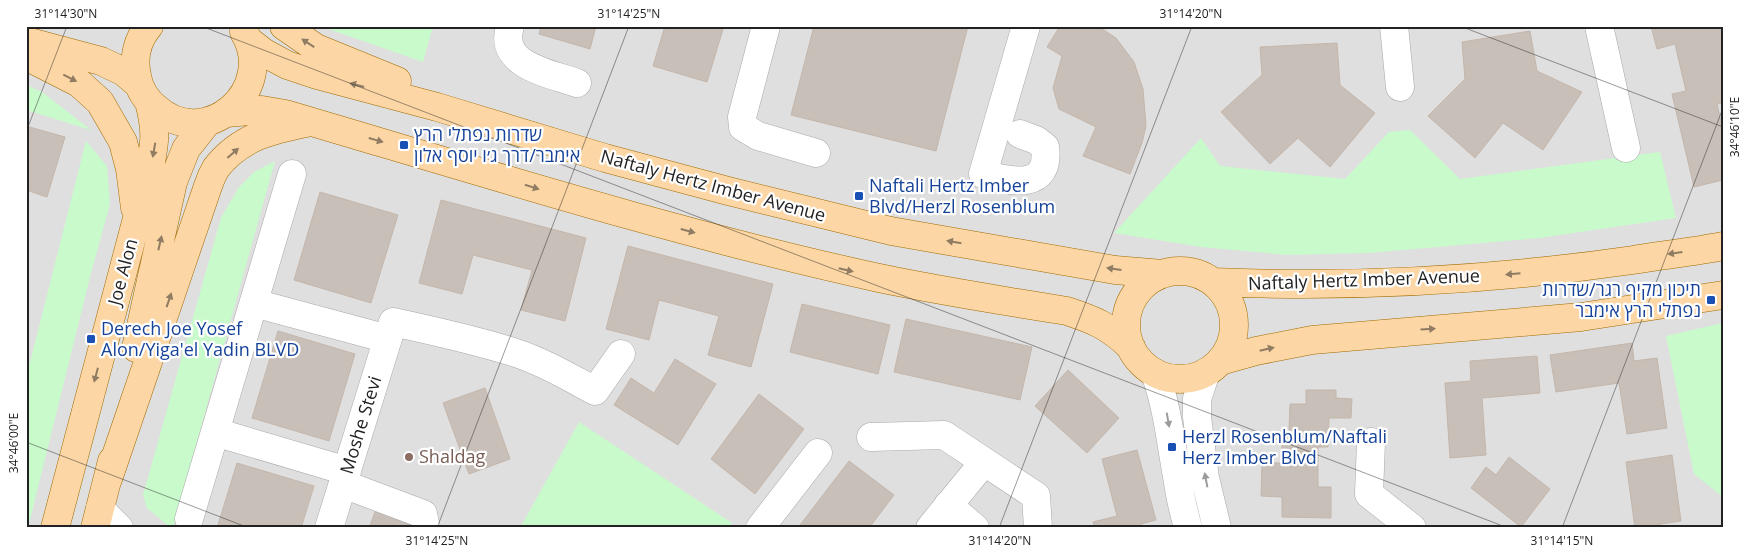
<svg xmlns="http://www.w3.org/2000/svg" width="1749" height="554" font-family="'Open Sans','Noto Sans Hebrew',sans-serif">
<rect width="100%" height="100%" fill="#f2efe9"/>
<path fill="#e0dfdf" d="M26,26H1723V528H26Z"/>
<path fill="#c8facc" d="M320,26H433L423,62Z
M26,85L42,92L91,130L26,110Z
M1410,130L1460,179L1660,152L1676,218L1539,238L1369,253L1287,255L1201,247L1114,233L1201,138L1220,166L1345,179L1389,132Z
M86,141L107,166L110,204L91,273L28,528H26V378Z
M275,161L173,528H171L147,508L143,495L221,218L239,187L254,172Z
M1723,323V497L1694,474L1666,336Z
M579,422L732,523L729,528H520Z"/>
<path fill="#c7bfb8" stroke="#c4b6ab" d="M541,26H596L590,49L539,34Z
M665,26H724L707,82L653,66Z
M814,26H968L936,151L791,115Z
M1060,26H1098L1116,38L1134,62L1143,89L1146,126L1142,143L1130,174L1083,156L1096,127L1059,109L1053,88L1062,56L1047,47Z
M1651,26H1723V103L1717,104L1723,130V180L1694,187L1672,94L1686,91L1675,44L1657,49Z
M1530,31L1537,71L1582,92L1543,150L1503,123L1475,158L1428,116L1465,79L1462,42Z
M1337,43L1340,85L1375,113L1330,167L1298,138L1270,164L1221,112L1262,75L1260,47Z
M26,126L65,137L47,197L26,190Z
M320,192L398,215L371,303L294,280Z
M441,200L586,238L565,321L521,310L532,270L473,255L462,294L419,283Z
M628,246L773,284L751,367L708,355L719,316L659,300L649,340L606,329Z
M802,304L890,325L878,374L790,352Z
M906,319L1032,347L1020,400L894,372Z
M278,331L355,354L329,441L252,418Z
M1632,343L1634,361L1657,358L1667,428L1627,434L1619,383L1556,392L1550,355Z
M1537,356L1540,393L1482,398L1486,455L1450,458L1445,383L1471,381L1470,361Z
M675,359L716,384L678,445L614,405L631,378L654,393Z
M1068,370L1119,418L1087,453L1035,406Z
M485,388L510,459L469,474L443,403Z
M1306,390H1336V398L1352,399L1351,418H1329L1328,447H1318V487H1331V518L1282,517V497L1261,496L1262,463H1282V434L1303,435V430H1289L1290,404H1306Z
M759,394L804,429L755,494L711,459Z
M1137,450L1156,520L1141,524L1142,528H1095L1093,522L1117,516L1102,459Z
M1672,455L1681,521L1635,528L1626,462Z
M1509,457L1550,489L1521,527L1471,488L1486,467L1496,475Z
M849,461L894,495L869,528H803L800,525Z
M237,463L314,486L301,528H217Z
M378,504L415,518L412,528H369Z"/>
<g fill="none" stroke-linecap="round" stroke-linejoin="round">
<g stroke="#a9a9a9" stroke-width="29">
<path id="minor" d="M510,26C498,66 549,73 577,83
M766,26L742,117L743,127L758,136L816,153
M1394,26L1400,87
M1599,26L1626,148
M1020,134L1036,140L1045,147C1051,191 1010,182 983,174L1026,26
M254,303L388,339
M1206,372L1197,399V417L1205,478L1217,528
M1155,373C1168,409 1171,445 1178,482C1180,498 1184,513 1188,528
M215,432L347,471
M871,437L944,435L1036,496L1038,528
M1371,442L1369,494L1412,528
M343,484L423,514L426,528
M948,505L975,528
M100,509L119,528
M189,519L292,174
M329,528L393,322C434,331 476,340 516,353C543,362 569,377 595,391L621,354
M760,528L818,453
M930,528L984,462"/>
</g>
<g stroke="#a06b00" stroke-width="29">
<path id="major" d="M149,26C137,40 133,58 137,76C139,89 146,100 156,108C206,153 278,89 244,32
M284,26L316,48L397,81
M26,41L101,61L124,72L138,84
M249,41L263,52L287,65L317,75L437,107L605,158L728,191L891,231L1115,270L1163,274
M26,56L79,83L100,102L123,142L130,169L135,208
M227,113L262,110L285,114C482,172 678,234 879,278C941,291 1004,301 1067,311C1097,321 1108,326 1131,347
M1126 325a54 54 0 1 1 108 0a54 54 0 1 1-108 0Z
M1213,282C1353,288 1494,280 1633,260C1663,255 1693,252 1723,246
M136,348L173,182L186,149L208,121
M1220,361L1256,351L1312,340L1581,317L1723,295
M108,479L208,186C210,180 213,173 216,168C240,137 271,130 306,123
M55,528L149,173C155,142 157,132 149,102
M95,528L112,461"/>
</g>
<use href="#minor" stroke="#fff" stroke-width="28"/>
<use href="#major" stroke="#fcd6a4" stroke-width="28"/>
</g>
<defs><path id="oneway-solid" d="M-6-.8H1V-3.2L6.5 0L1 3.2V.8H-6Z" transform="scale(1.25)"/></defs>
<g fill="#8f7c63">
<use href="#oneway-solid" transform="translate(308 43) rotate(-147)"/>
<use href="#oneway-solid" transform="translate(70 78) rotate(27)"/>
<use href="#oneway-solid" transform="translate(357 85) rotate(-165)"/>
<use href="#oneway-solid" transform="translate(376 140) rotate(16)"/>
<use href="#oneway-solid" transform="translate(154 150) rotate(100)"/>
<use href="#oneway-solid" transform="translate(233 153) rotate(-41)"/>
<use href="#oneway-solid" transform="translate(532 187) rotate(17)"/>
<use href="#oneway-solid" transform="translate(688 231) rotate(15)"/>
<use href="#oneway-solid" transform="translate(954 242) rotate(-170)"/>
<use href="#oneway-solid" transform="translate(160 243) rotate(-77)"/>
<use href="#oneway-solid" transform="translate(1675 253) rotate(172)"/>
<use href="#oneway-solid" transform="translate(1114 269) rotate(-172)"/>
<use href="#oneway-solid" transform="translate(846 270) rotate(13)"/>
<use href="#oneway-solid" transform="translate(1513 274) rotate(175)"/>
<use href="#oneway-solid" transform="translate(169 300) rotate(-71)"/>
<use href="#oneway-solid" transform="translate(1428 329) rotate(-4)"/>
<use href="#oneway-solid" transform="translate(1267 349) rotate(-13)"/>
<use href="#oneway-solid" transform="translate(96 375) rotate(105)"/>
</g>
<g fill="#9c9c9c">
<use href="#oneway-solid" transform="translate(1168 420) rotate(80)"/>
<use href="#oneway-solid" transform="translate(1206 480) rotate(-101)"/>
</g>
<path fill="none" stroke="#222" stroke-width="1" stroke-opacity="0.45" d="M201,26L1508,528M1460,26L1723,127M26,132L67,26M26,442L249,528M437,528L629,26M999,528L1192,26M1562,528L1723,108"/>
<g fill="#1a4fb4" stroke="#fff" stroke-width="2">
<rect x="399" y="140" width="10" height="10" rx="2.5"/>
<rect x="854" y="191" width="10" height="10" rx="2.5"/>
<rect x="1706" y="295" width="10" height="10" rx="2.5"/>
<rect x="86" y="334" width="10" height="10" rx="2.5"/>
<rect x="1167" y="442" width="10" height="10" rx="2.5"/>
</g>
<circle fill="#8d6e63" stroke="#fff" stroke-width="2" cx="409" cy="457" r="5"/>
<g text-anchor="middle" stroke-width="4.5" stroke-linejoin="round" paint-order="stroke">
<g font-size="18" fill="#164399" stroke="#fff" text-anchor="start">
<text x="414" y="141">שדרות נפתלי הרץ<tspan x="414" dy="21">אימבר/דרך ג׳ו יוסף אלון</tspan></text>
<text x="869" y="192">Naftali Hertz Imber<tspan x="869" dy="21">Blvd/Herzl Rosenblum</tspan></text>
<text x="1701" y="296" text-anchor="end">תיכון מקיף רגר/שדרות<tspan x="1701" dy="21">נפתלי הרץ אימבר</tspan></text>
<text x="101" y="335">Derech Joe Yosef<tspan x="101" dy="21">Alon/Yiga'el Yadin BLVD</tspan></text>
<text x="1182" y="443">Herzl Rosenblum/Naftali<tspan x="1182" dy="21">Herz Imber Blvd</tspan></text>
</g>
<g font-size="18" fill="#222" stroke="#fff">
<text transform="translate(713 186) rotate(15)" y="6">Naftaly Hertz Imber Avenue</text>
<text transform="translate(123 272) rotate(-75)" y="6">Joe Alon</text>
<text transform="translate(1364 280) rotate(-2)" y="6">Naftaly Hertz Imber Avenue</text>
<text transform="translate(361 425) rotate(-73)" y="6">Moshe Stevi</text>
</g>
<g font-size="18" fill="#785e54" stroke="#fff" text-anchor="start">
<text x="419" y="463">Shaldag</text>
</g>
</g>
<rect width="1749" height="554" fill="none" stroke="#ffffff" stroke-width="55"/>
<rect x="28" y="28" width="1694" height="498" fill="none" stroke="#222" stroke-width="2"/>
<g font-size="12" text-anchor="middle" fill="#222">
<text x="66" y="18">31°14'30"N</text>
<text x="629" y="18">31°14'25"N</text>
<text x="1191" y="18">31°14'20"N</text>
<text transform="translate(1735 127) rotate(-90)" y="4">34°46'10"E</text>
<text transform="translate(14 443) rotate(-90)" y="4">34°46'00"E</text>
<text x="437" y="545">31°14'25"N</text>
<text x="1000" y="545">31°14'20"N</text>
<text x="1562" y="545">31°14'15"N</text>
</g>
</svg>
